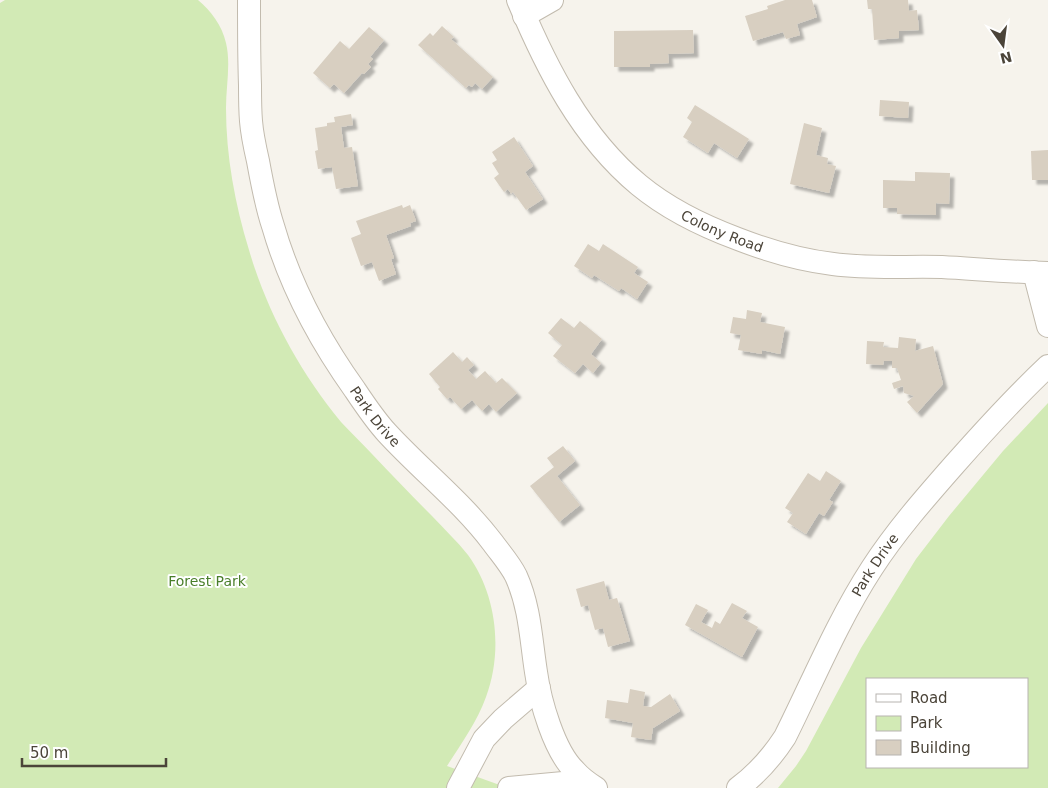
<svg xmlns="http://www.w3.org/2000/svg" width="1048" height="788" font-family="'DejaVu Sans',sans-serif">
<defs>
<filter id="shadow"><feDropShadow dx="4.5" dy="4.5" stdDeviation="1" flood-color="#0004"/></filter>
</defs>
<rect width="100%" height="100%" fill="#f6f3ec"/>
<path fill="#d2eab5" fill-rule="evenodd" d="M5,0H198C211,11 222,25 226,43C231,64 226,86 226,108C226,156 235,204 249,250C267,312 300,372 341,422C351,433 362,443 372,454C392,475 412,496 432,516C444,529 457,541 468,555C497,595 503,651 486,697C477,722 461,744 447,766L508,788H0V3Z
M1048,403V788H778L796,766L806,751L861,648L916,559L949,516L1003,451ZM1027,679V767H867V679Z"/>
<path fill="#d8cfc1" filter="url(#shadow)" d="M785,0H812L817,17L797,24L800,35L786,39L783,32L753,41L745,16L768,9L767,6Z
M867,0H908L909,11L917,10L919,30L899,31V38L874,40L872,9H868Z
M442,26L454,37L451,39L493,77L482,89L475,83L472,87L469,85L466,88L418,45L430,33L433,36Z
M369,27L384,40L370,57L373,59L368,64L371,67L364,74L362,73L344,93L334,84L330,88L313,73L340,41L349,49Z
M693,30L694,53L668,54L669,63L650,64V67H614V31Z
M880,100L909,102L908,118L879,116Z
M695,105L749,139L737,158L714,143L708,153L683,137L692,122L687,118Z
M351,114L353,125L341,127L344,148L352,147L358,186L336,189L332,167L318,169L315,151L318,150L315,128L327,126V123L335,122L334,117Z
M804,123L822,128L816,155L828,158L827,164L836,166L829,193L790,184Z
M514,137L533,166L525,172L543,199L526,210L513,192L511,194L508,189L504,192L494,178L499,174L492,163L497,160L492,152Z
M1048,150V180H1032L1031,151Z
M915,172L950,173L949,204L936,203V215L897,214V208H883V180L915,181Z
M402,205L403,208L410,205L416,221L410,223L411,226L386,235L394,258L391,259L396,274L379,281L372,262L361,266L351,238L361,234L356,221Z
M588,244L599,251L603,244L638,267L634,273L648,282L637,299L621,288L619,291L594,275L592,278L574,266Z
M747,310L762,313L760,322L785,327L780,354L762,350V354L738,350L741,335L730,333L733,317L746,319Z
M561,318L574,328L580,321L602,339L591,354L601,363L593,373L583,364L575,373L553,356L562,345L548,333Z
M899,337L916,339L915,351L933,346L943,384L917,413L907,402L914,396L904,393L903,386L894,389L892,383L901,380L897,368H892V361H884L883,365L866,364L867,341L884,342L883,347L898,348Z
M453,352L462,362L467,357L474,365L468,370L476,379L485,371L496,383L502,378L517,393L496,412L489,404L482,411L472,400L461,409L450,397L447,399L438,389L440,387L429,374Z
M563,446L575,461L557,476L580,505L559,522L530,486L554,467L547,458Z
M826,471L841,481L829,500L833,502L824,516L819,513L806,534L787,522L793,513L785,508L808,473L820,481Z
M604,581L609,600L617,598L630,641L608,647L603,628L595,630L588,605L581,607L576,589Z
M732,603L747,611L742,618L758,627L742,657L685,625L696,604L708,610L701,622L712,628L715,621L720,624Z
M630,689L645,692L643,706L651,707L670,694L680,711L653,728L651,740L631,737L633,723L605,718L607,700L628,703Z"/>
<g fill="none" stroke-linecap="round" stroke-linejoin="round">
<g stroke="#c2bbae" stroke-width="24">
<g id="minor">
<path id="s1" d="M249,0C249,28 249,57 250,85C250,97 250,109 251,121C252,134 255,148 258,161C262,183 266,205 273,226C290,285 320,341 355,390C365,405 375,420 387,433C422,471 462,502 493,543C501,554 510,564 516,576C530,607 531,640 536,672C540,701 554,751 575,771C581,778 588,783 596,788"/>
<path id="s2" d="M518,0C546,67 581,137 639,185C668,209 703,226 738,239C769,251 800,260 833,264C870,269 905,266 942,267C977,269 1013,272 1048,273"/>
<path d="M524,16L552,0"/>
<path d="M1034,272L1048,326"/>
<path d="M458,788L484,739L503,719L539,688"/>
<path d="M509,788L585,781"/>
<path id="s3" d="M738,788C757,774 772,757 785,737C813,681 837,622 872,568C896,531 925,498 954,465C984,431 1015,397 1048,366"/>
</g>
</g>
<use href="#minor" stroke="#fff" stroke-width="22"/>
</g>
<g text-anchor="middle" stroke-width="4" stroke-linejoin="round" paint-order="stroke">
<g font-size="14" fill="#4b4439" stroke="#fff">
<text dy="5" stroke="none"><textPath href="#s2" startOffset="319">Colony Road</textPath></text>
<text dy="5" stroke="none"><textPath href="#s1" startOffset="446">Park Drive</textPath></text>
<text dy="5" stroke="none"><textPath href="#s3" startOffset="264">Park Drive</textPath></text>
</g>
<g font-size="14" fill="#4a7f2a" stroke="#fff">
<text x="207" y="586">Forest Park</text>
</g>
</g>
<rect x="866" y="678" width="162" height="90" fill="#ffffff" stroke="#b7b4b0"/>
<rect x="876" y="694" width="25" height="8" fill="#ffffff" stroke="#b7b4b0"/>
<text x="910" y="703" font-size="15" fill="#4b4439">Road</text>
<rect x="876" y="716" width="25" height="15" fill="#d2eab5" stroke="#b7b4b0"/>
<text x="910" y="728" font-size="15" fill="#4b4439">Park</text>
<rect x="876" y="740" width="25" height="15" fill="#d8cfc1" stroke="#b7b4b0"/>
<text x="910" y="753" font-size="15" fill="#4b4439">Building</text>
<g transform="translate(1003 45) rotate(166)" stroke="#ffffff" stroke-width="4" paint-order="stroke">
<path d="M0-4L9 19L0 12L-9 19Z" fill="#4b4439"/>
<text y="-8" font-size="14" font-weight="bold" text-anchor="middle" fill="#4b4439">N</text>
</g>
<path d="M22 758v8h144v-8" fill="none" stroke="#4b4439" stroke-width="2.5"/>
<text x="30" y="758" font-size="15" fill="#4b4439" stroke="#ffffff" stroke-width="4" paint-order="stroke">50 m</text>
</svg>
